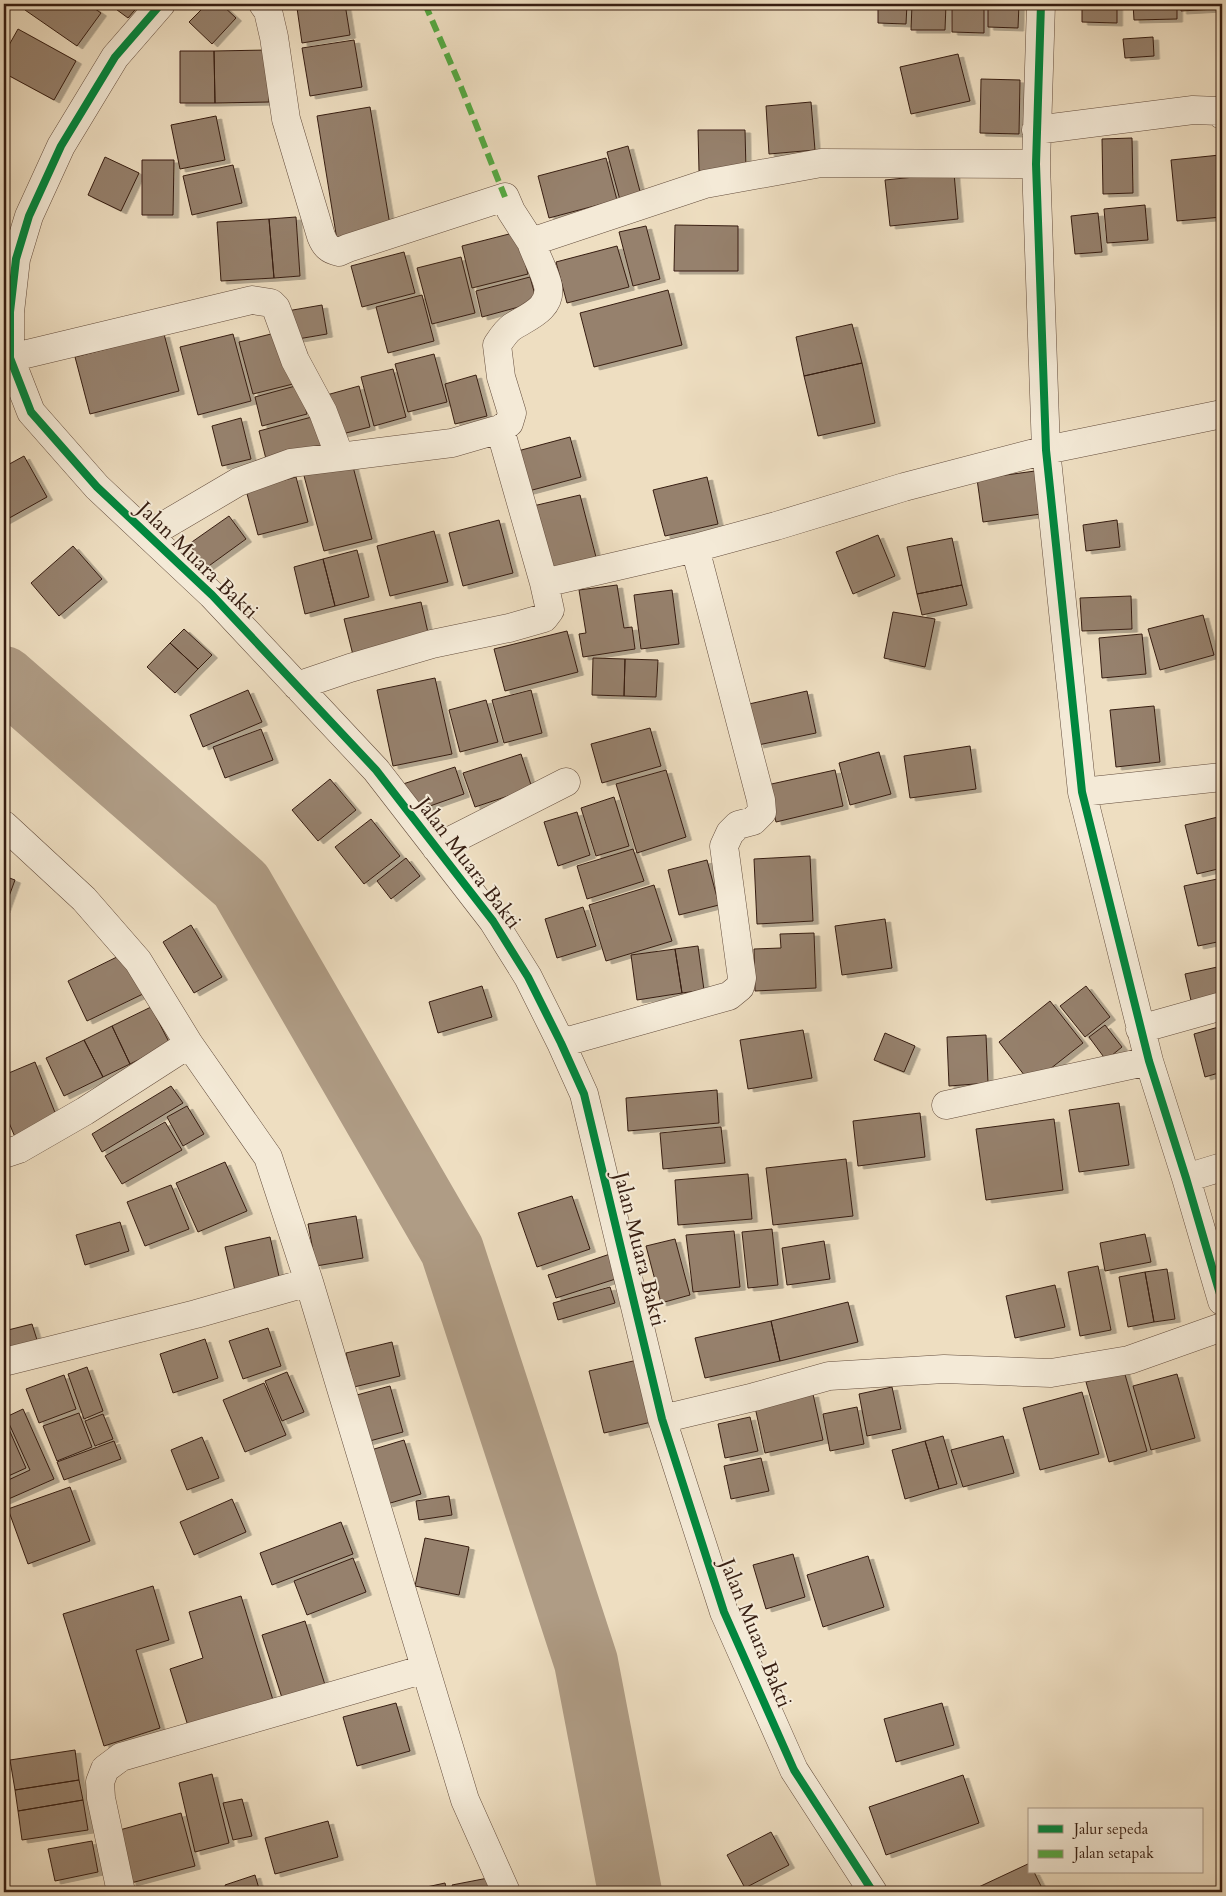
<svg xmlns="http://www.w3.org/2000/svg" width="1226" height="1896" font-family="Cardo,serif">
<defs>
<filter id="shadow"><feDropShadow dx="5.5" dy="3" stdDeviation="0" flood-color="#0004"/></filter>
</defs>
<rect width="100%" height="100%" fill="#eedec1"/>
<filter id="stains"><feTurbulence type="fractalNoise" baseFrequency=".004" numOctaves="4"/><feColorMatrix values="0 0 0 0 .2 0 0 0 0 .09 0 0 0 0 .02 0 0 0 .5 -.17"/></filter>
<radialGradient id="worn" r=".72"><stop offset=".6" stop-color="#630" stop-opacity="0"/><stop offset="1" stop-color="#630" stop-opacity=".3"/></radialGradient>
<g fill="none" stroke-linecap="round" stroke-linejoin="round">
<path stroke="#af9c85" stroke-width="64" d="M4,678L241,885L452,1250L586,1662L630,1892"/>
</g>
<path fill="#96816d" stroke="#361d11" filter="url(#shadow)" d="M29,4H88L101,13L77,46L25,10Z
M109,4H140L128,18Z
M207,4H221L236,18L212,44L189,22Z
M325,4H345L350,35L302,43L297,8Z
M878,4H907L906,24L878,23Z
M912,4H946L945,30H911Z
M952,4H984V33L952,32Z
M988,4H1019L1018,28L988,27Z
M1082,4H1117V23L1082,22Z
M1133,4H1177V19L1134,20Z
M1181,4H1215L1216,9L1181,11Z
M18,29L76,61L54,100L4,73V54Z
M1153,37L1154,56L1125,58L1123,39Z
M354,40L362,87L310,96L302,48Z
M269,50V102L215,103L214,51Z
M180,51H214L215,103H180Z
M958,54L970,101L911,114L900,67Z
M981,79L1020,80L1019,134L980,133Z
M811,102L815,150L769,154L766,106Z
M370,107L391,231L337,240L317,116Z
M216,116L225,160L180,169L171,125Z
M698,130H745L746,170L699,171Z
M1132,138L1133,193L1103,194L1102,139Z
M628,146L641,195L620,200L607,152Z
M1220,155L1222,217L1177,221L1171,160Z
M105,157L139,173L121,211L88,195Z
M606,158L617,200L549,218L538,176Z
M142,160H174L173,215H142Z
M233,165L242,203L192,215L183,176Z
M954,173L958,219L890,226L885,180Z
M1145,205L1148,240L1107,243L1104,209Z
M1098,213L1102,252L1075,254L1071,216Z
M296,217L300,276L274,278L269,219Z
M269,219L274,278L221,281L217,222Z
M675,225L738,226V271H674Z
M646,226L660,279L633,286L619,232Z
M517,232L528,274L472,288L462,246Z
M617,246L629,287L567,303L556,262Z
M404,252L415,293L362,307L351,266Z
M461,257L475,313L432,324L417,268Z
M530,277L537,302L482,317L476,291Z
M668,290L682,345L594,367L580,313Z
M422,295L434,341L388,353L376,307Z
M322,305L327,334L292,340L287,311Z
M852,324L862,363L804,376L796,337Z
M279,332L293,384L253,394L239,342Z
M164,334L179,391L90,414L75,357Z
M233,334L251,401L198,415L180,347Z
M434,354L447,402L408,412L395,364Z
M862,363L875,423L818,436L804,376Z
M393,369L406,417L374,426L361,377Z
M476,375L487,416L455,424L445,384Z
M299,385L307,414L262,426L255,397Z
M359,386L370,427L334,436L323,396Z
M323,414L330,443L266,459L259,431Z
M241,418L251,459L222,466L212,426Z
M570,437L581,477L525,492L514,452Z
M24,456L47,497L4,521V467Z
M351,459L372,539L324,551L303,472Z
M1035,471L1041,514L983,522L977,479Z
M296,477L308,522L258,535L246,490Z
M707,477L718,524L665,536L653,490Z
M580,495L597,561L551,572L533,506Z
M229,516L246,539L206,568L189,544Z
M499,520L513,573L463,586L449,533Z
M1117,520L1120,547L1086,551L1083,525Z
M434,531L448,582L390,596L377,546Z
M878,535L895,576L853,594L836,552Z
M952,538L962,585L917,594L907,547Z
M73,546L102,579L59,616L31,583Z
M357,550L369,597L335,606L323,559Z
M323,559L335,606L305,614L294,567Z
M617,585L624,628L632,627L635,649L583,657L579,634L586,633L579,590Z
M962,585L967,605L922,615L917,594Z
M672,590L679,644L641,649L634,595Z
M1131,596L1132,629L1082,631L1080,598Z
M421,602L429,637L353,655L344,619Z
M893,612L935,619L925,667L884,658Z
M1203,615L1214,655L1160,670L1148,629Z
M184,629L212,655L198,669L170,643Z
M567,631L578,672L505,691L494,649Z
M1142,634L1146,674L1102,678L1099,638Z
M170,643L198,669L175,693L147,667Z
M593,658L625,659L624,696L592,695Z
M625,659L658,660L656,697L624,696Z
M435,678L452,754L393,766L377,690Z
M248,690L262,722L203,747L190,715Z
M531,690L542,733L504,743L492,700Z
M807,691L816,733L758,745L749,704Z
M486,700L498,742L460,752L449,710Z
M1154,706L1160,762L1116,767L1110,710Z
M650,728L661,766L602,783L591,744Z
M261,729L273,760L225,778L213,747Z
M970,746L976,789L910,798L904,756Z
M879,752L891,794L850,805L839,763Z
M521,754L532,788L475,807L463,773Z
M455,767L464,794L413,812L403,784Z
M666,770L686,837L637,853L616,784Z
M835,770L843,806L776,822L767,785Z
M330,779L356,810L318,841L292,810Z
M614,797L629,846L596,856L581,808Z
M577,812L590,855L558,866L544,822Z
M1222,816V868L1197,874L1185,825Z
M371,819L400,856L364,884L335,847Z
M633,849L644,881L587,899L577,866Z
M810,856L813,921L757,924L754,859Z
M406,858L420,876L391,899L377,881Z
M707,860L719,905L679,915L668,870Z
M4,876L15,880L4,910Z
M1222,878V941L1198,946L1184,886Z
M654,885L672,941L606,961L589,905Z
M583,907L596,946L557,958L545,919Z
M885,919L892,968L842,975L835,926Z
M191,925L222,977L194,993L163,942Z
M814,933L816,988L755,991L754,949L781,948L780,934Z
M698,946L704,990L682,993L675,949Z
M675,949L682,993L637,1000L631,955Z
M125,953L145,993L87,1021L68,981Z
M1222,966V998L1192,1005L1185,974Z
M482,986L492,1017L438,1033L429,1002Z
M1086,986L1110,1017L1085,1037L1060,1006Z
M1050,1001L1083,1043L1031,1084L999,1042Z
M151,1007L170,1044L130,1064L112,1026Z
M1105,1025L1122,1047L1106,1060L1089,1037Z
M112,1026L130,1064L103,1077L84,1040Z
M1222,1026V1072L1205,1077L1194,1034Z
M803,1030L812,1078L748,1089L740,1040Z
M885,1033L915,1046L904,1072L874,1060Z
M986,1035L988,1083L949,1086L947,1037Z
M84,1040L103,1077L64,1096L46,1058Z
M35,1062L58,1120L15,1137L4,1111V1075Z
M171,1086L183,1103L102,1152L92,1134Z
M717,1090L719,1123L628,1131L626,1098Z
M1119,1103L1129,1165L1079,1172L1069,1110Z
M187,1106L204,1134L183,1146L167,1117Z
M920,1113L925,1157L858,1166L853,1121Z
M1054,1119L1063,1190L986,1200L976,1129Z
M165,1122L182,1150L122,1184L105,1156Z
M721,1127L725,1163L663,1169L660,1133Z
M846,1159L853,1216L773,1225L766,1168Z
M225,1162L247,1211L198,1232L176,1183Z
M748,1174L752,1219L678,1225L675,1180Z
M171,1185L189,1229L145,1246L127,1202Z
M572,1196L590,1249L537,1267L518,1213Z
M356,1216L363,1258L316,1266L308,1224Z
M120,1222L129,1251L85,1265L76,1235Z
M772,1229L778,1285L748,1288L742,1232Z
M734,1231L740,1287L693,1292L686,1235Z
M1145,1234L1151,1262L1105,1271L1100,1243Z
M270,1237L281,1285L236,1295L225,1247Z
M675,1239L690,1295L661,1303L646,1246Z
M824,1241L830,1279L787,1285L782,1248Z
M616,1252L625,1276L556,1298L548,1275Z
M1098,1266L1111,1330L1080,1336L1068,1272Z
M1167,1269L1175,1319L1154,1322L1145,1272Z
M1145,1272L1154,1322L1128,1327L1119,1277Z
M1055,1285L1065,1327L1015,1338L1006,1296Z
M610,1287L615,1303L558,1320L553,1303Z
M848,1302L858,1342L780,1361L771,1321Z
M771,1321L780,1361L705,1378L695,1338Z
M32,1324L38,1343L5,1351L4,1331Z
M268,1328L281,1366L243,1379L229,1341Z
M205,1339L218,1378L173,1393L160,1354Z
M392,1342L400,1376L354,1387L346,1353Z
M642,1359L656,1421L604,1433L589,1371Z
M87,1367L103,1411L84,1419L68,1374Z
M1124,1371L1147,1451L1109,1462L1086,1382Z
M287,1372L304,1412L282,1421L265,1381Z
M1177,1374L1195,1438L1151,1450L1133,1386Z
M64,1375L76,1409L39,1423L26,1389Z
M264,1383L286,1435L245,1452L223,1400Z
M390,1386L403,1432L366,1442L353,1396Z
M892,1387L901,1429L867,1436L859,1394Z
M1082,1392L1099,1454L1040,1470L1023,1408Z
M813,1394L823,1440L765,1453L755,1407Z
M857,1407L864,1444L830,1451L823,1414Z
M23,1409L54,1479L4,1501V1482L30,1470L6,1417Z
M79,1413L92,1447L57,1461L43,1426Z
M103,1414L113,1439L95,1446L85,1421Z
M750,1417L758,1451L725,1458L718,1424Z
M4,1418L26,1468L4,1478Z
M943,1436L957,1484L939,1489L925,1441Z
M1003,1436L1014,1473L963,1487L951,1450Z
M202,1437L219,1478L187,1490L171,1450Z
M404,1440L421,1494L387,1504L371,1450Z
M114,1441L121,1459L64,1480L57,1462Z
M925,1441L939,1489L905,1499L892,1450Z
M761,1458L769,1491L731,1499L724,1466Z
M70,1487L90,1541L28,1564L8,1509Z
M449,1496L452,1515L419,1520L416,1501Z
M232,1499L246,1532L194,1555L180,1522Z
M341,1522L353,1554L272,1585L260,1553Z
M425,1538L469,1547L459,1595L415,1586Z
M793,1554L805,1597L766,1609L753,1565Z
M868,1556L884,1607L823,1627L807,1575Z
M353,1558L366,1592L307,1615L294,1581Z
M153,1586L169,1640L136,1650L160,1728L104,1746L63,1614Z
M241,1596L273,1700L188,1726L170,1669L203,1658L189,1612Z
M305,1621L326,1688L283,1701L262,1635Z
M396,1703L410,1751L357,1766L343,1717Z
M942,1703L954,1745L896,1762L884,1719Z
M75,1750L79,1780L15,1790L10,1760Z
M212,1774L229,1843L195,1852L179,1783Z
M963,1775L979,1823L886,1855L869,1807Z
M79,1780L83,1800L18,1811L15,1790Z
M242,1799L252,1836L233,1840L223,1803Z
M83,1800L88,1830L22,1840L18,1811Z
M181,1813L195,1866L131,1883L116,1831Z
M328,1821L338,1857L275,1874L265,1838Z
M771,1832L789,1865L745,1888L727,1855Z
M92,1841L98,1872L55,1881L48,1849Z
M1030,1863V1872H1034L1044,1892H968Z
M255,1875L260,1892H227L225,1885Z
M488,1878L491,1892H454L452,1885Z
M445,1883L447,1892H423L422,1888Z"/>
<g fill="none" stroke-linecap="round" stroke-linejoin="round">
<g stroke="#644d3d" stroke-width="29">
<path id="minor" d="M161,4L115,57L61,146L29,216L16,259L10,312V358L31,412L97,487L212,595L376,770L493,921L528,977L561,1043L584,1094L662,1419L724,1612L794,1770L873,1892
M263,4L268,11L274,37L286,119L321,236C325,246 329,250 339,252L348,248L505,197L511,211L531,242L705,184L821,163L1036,164
M1041,4L1036,164L1046,450L1082,792L1149,1061L1186,1178L1222,1301
M1036,130L1193,110L1220,111L1222,115
M10,358L252,300L271,303L276,308L295,360L323,412L340,457
M500,429L544,583
M148,535L238,482L291,463L452,443L500,429L509,423L512,413L501,377L497,345C501,339 506,331 512,327C527,317 552,309 548,286C545,272 536,256 531,242
M297,686L350,668L432,644L509,628L544,618L550,610L544,583L695,548L776,526L904,487L1046,450L1222,414
M1082,792L1222,777
M4,825L84,899L138,961L189,1044L268,1157L309,1282L465,1800L506,1892
M436,848L566,782
M1140,1029L1222,1006
M561,1043L729,996L740,987L742,978L724,846L730,833L738,825L753,821L762,812L761,800L695,548
M946,1105L1149,1061
M4,1154L19,1149L85,1111L189,1044
M1186,1178L1222,1167
M4,1362L196,1314L309,1282
M662,1419L754,1397L829,1376L944,1369L1051,1373L1129,1360L1222,1327
M121,1892L101,1798L100,1782L105,1769L121,1757L425,1669"/>
</g>
<use href="#minor" stroke="#f4ead7" stroke-width="28"/>
<path stroke="#55a942" stroke-width="6" stroke-dasharray="12 6" stroke-linecap="butt" d="M425,4L461,87L505,197"/>
<g stroke="#f4ead7" stroke-width="11">
<path id="cycleway" d="M161,4L115,57L61,146L29,216L16,259L10,312V358L31,412L97,487L212,595L376,770L493,921L528,977L561,1043L584,1094L662,1419L724,1612L794,1770L873,1892
M1041,4L1036,164L1046,450L1082,792L1149,1061L1186,1178L1222,1301"/>
</g>
<use href="#cycleway" stroke="#00873e" stroke-width="8"/>
</g>
<g text-anchor="middle" stroke-width="4" stroke-linejoin="round" paint-order="stroke">
<g font-size="21" fill="#361d11" stroke="#f4ead7">
<text transform="translate(198 560) rotate(44)" y="7">Jalan Muara Bakti</text>
<text transform="translate(469 863) rotate(53)" y="7">Jalan Muara Bakti</text>
<text transform="translate(640 1249) rotate(76)" y="7">Jalan Muara Bakti</text>
<text transform="translate(756 1633) rotate(68)" y="7">Jalan Muara Bakti</text>
</g>
</g>
<rect width="1226" height="1896" fill="none" stroke="#eedec1" stroke-width="20"/>
<rect x="5" y="5" width="1216" height="1886" fill="none" stroke="#361d11" stroke-width="2.5"/>
<rect x="10" y="10" width="1206" height="1876" fill="none" stroke="#361d11"/>
<rect x="1028" y="1808" width="175" height="65" fill="#f4ead7" stroke="#a89888"/>
<rect x="1038" y="1825" width="25" height="8" fill="#00873e" stroke="#a89888"/>
<text x="1074" y="1834" font-size="15" fill="#361d11">Jalur sepeda</text>
<rect x="1038" y="1850" width="25" height="8" fill="#55a942" stroke="#a89888"/>
<text x="1074" y="1858" font-size="15" fill="#361d11">Jalan setapak</text>
<rect width="100%" height="100%" filter="url(#stains)"/>
<rect width="100%" height="100%" fill="url(#worn)"/>
</svg>
